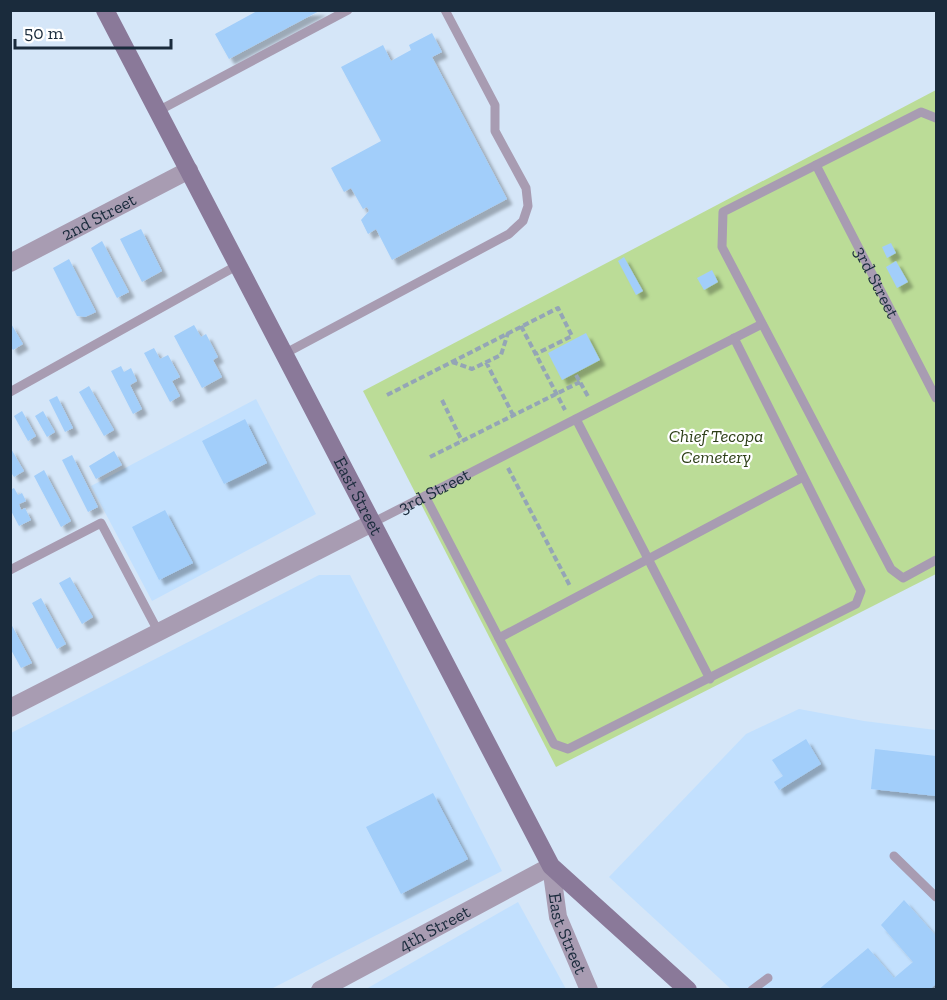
<svg xmlns="http://www.w3.org/2000/svg" width="947" height="1000" font-family="'Zilla Slab',serif">
<defs>
<filter id="shadow"><feDropShadow dx="5.5" dy="5.5" stdDeviation="1.5" flood-color="#0004"/></filter>
</defs>
<rect width="100%" height="100%" fill="#d5e6f8"/>
<path fill="#c2e0fe" d="M256,399L316,514L152,601L91,486Z
M319,575H350L502,871L271,989L11,990V733Z
M799,709L864,721L936,730V989H731L609,877L746,734Z
M518,902L566,989H366Z"/>
<path fill="#bbdc97" d="M936,90V574L556,767L363,391Z"/>
<path fill="#a2cefa" filter="url(#shadow)" d="M259,10H321L229,59L215,34Z
M432,33L442,52L432,57L507,199L392,260L376,229L368,234L361,220L369,211L367,207L363,209L351,188L344,192L331,168L381,141L341,67L383,45L391,61L411,50L409,45Z
M141,229L162,271L142,282L120,239Z
M102,241L129,292L117,298L91,248Z
M891,243L896,253L887,258L882,247Z
M624,257L643,291L636,295L618,261Z
M69,259L96,312L85,317L77,316L53,268Z
M896,261L908,282L897,288L886,267Z
M712,270L718,282L704,290L697,278Z
M10,322L23,344L13,350L10,346Z
M194,325L201,337L206,334L218,357L213,360L222,377L202,388L174,336Z
M586,333L600,360L562,380L548,353Z
M154,348L160,359L168,355L180,377L172,381L180,396L170,402L144,353Z
M121,366L124,372L131,368L137,381L130,385L142,409L133,414L111,371Z
M89,386L114,430L104,436L79,392Z
M57,396L73,428L65,432L49,400Z
M22,411L36,436L28,441L14,416Z
M43,411L55,432L47,437L35,416Z
M245,419L267,463L224,484L202,441Z
M10,447L24,471L14,477L10,471Z
M114,451L122,465L96,479L89,466Z
M72,455L98,507L88,512L62,460Z
M44,470L71,521L61,527L34,476Z
M14,488L18,495L22,493L26,501L19,504L21,510L25,508L31,520L19,526L10,509V490Z
M165,510L193,563L159,580L132,527Z
M70,577L93,617L82,624L59,583Z
M41,598L66,644L57,649L32,603Z
M10,622L32,663L21,668L10,648Z
M806,739L821,764L779,790L774,782L783,776L772,760Z
M875,749L936,756V796L871,789Z
M433,793L468,859L401,894L366,827Z
M904,900L936,936V984L929,990H818L868,948L894,978L913,962L881,925Z"/>
<g fill="none" stroke-linecap="round" stroke-linejoin="round">
<path stroke="#94a5b6" stroke-width="4" stroke-dasharray="6 3" stroke-linecap="butt" d="M521,326L565,410
M452,362L472,369L501,355L508,333
M486,362L513,415
M576,375L589,398
M387,395L558,308L572,336L536,354
M442,400L462,441
M430,457L580,382
M508,468L570,586"/>
<g stroke="#a89cb2" stroke-width="9">
<path d="M158,111L348,10"/>
<path d="M936,118L921,112L723,212L722,247L891,569L903,578L936,560"/>
<path id="s1" d="M816,165L936,398"/>
<path d="M284,354L509,234L523,221L528,206L526,188L495,131V105L445,10"/>
<path d="M10,392L238,265"/>
<path d="M576,419L710,679"/>
<path d="M425,496L554,744L568,749L856,604L861,591L734,338"/>
<path id="s2" d="M372,523L762,324"/>
<path d="M10,570L101,523L159,633"/>
<path d="M499,638L803,477"/>
<path d="M894,856L936,897"/>
<path d="M752,990L768,978"/>
</g>
<g stroke="#a89cb2" stroke-width="18">
<path id="s3" d="M10,263L189,170"/>
<path d="M10,708L372,523"/>
<path id="s4" d="M320,990L551,866L558,917L589,990"/>
</g>
<path stroke="#8a7999" stroke-width="18" id="s5" d="M105,10L551,866L688,990"/>
</g>
<g text-anchor="middle" stroke-width="4.5" stroke-linejoin="round" paint-order="stroke">
<g font-size="18" fill="#1a2b3c" stroke="#fff">
<text dy="6" stroke="none"><textPath href="#s3" startOffset="100">2nd Street</textPath></text>
<text dy="6" stroke="none"><textPath href="#s1" startOffset="132">3rd Street</textPath></text>
<text dy="6" stroke="none"><textPath href="#s2" startOffset="70">3rd Street</textPath></text>
<text dy="6" stroke="none"><textPath href="#s5" startOffset="548">East Street</textPath></text>
<text dy="6" stroke="none"><textPath href="#s4" startOffset="130">4th Street</textPath></text>
<text dy="6" stroke="none"><textPath href="#s4" startOffset="332">East Street</textPath></text>
</g>
<g font-size="18" font-style="italic" fill="#2d3f17" stroke="#fff">
<text x="716" y="442">Chief Tecopa<tspan x="716" dy="21">Cemetery</tspan></text>
</g>
</g>
<rect width="947" height="1000" fill="none" stroke="#1a2b3c" stroke-width="24"/>
<path d="M15 39v9h156v-9" fill="none" stroke="#1a2b3c" stroke-width="3"/>
<text x="24" y="39" font-size="18" fill="#1a2b3c" stroke="#ffffff" stroke-width="4.5" paint-order="stroke">50 m</text>
</svg>
